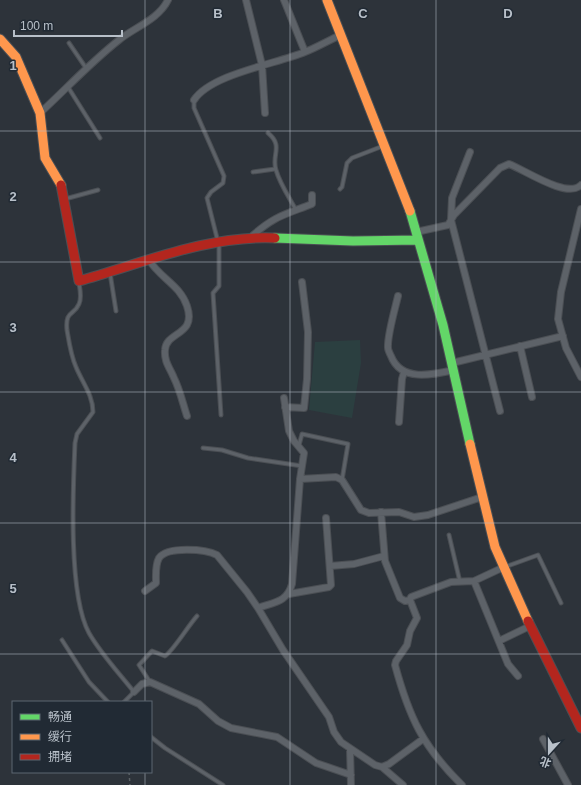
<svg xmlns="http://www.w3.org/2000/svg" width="581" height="785" font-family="Helvetica,'Noto Sans SC',sans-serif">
<rect width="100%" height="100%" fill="#2d333a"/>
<path fill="#2b3f40" d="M360,340L361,363L352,418L309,410L315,342Z"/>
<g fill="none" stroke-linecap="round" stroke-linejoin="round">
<g stroke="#4b4f54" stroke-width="5">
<path id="lane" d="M69,43L86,68
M68,87L100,138
M194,100V108L224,176L223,183L211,192L207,198L219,246V286L213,293L221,415
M268,133C284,146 271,155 276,170C280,184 289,197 296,210
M253,172L275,169
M340,189L342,187L347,163L352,158L383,146
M65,199L98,190
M110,273L116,311
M79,283C80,289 82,298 79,304C74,316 65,310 67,330C69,342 71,356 76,367C82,382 93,395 93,412L77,434L75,443C73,488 68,595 89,633C101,654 119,673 134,692L124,702
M299,445L302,434L348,444L342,480
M203,448L222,450L248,458L302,466
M449,535L460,582
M505,567L538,555L561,603
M62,640L89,682L108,702
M150,682L139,665L152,651L165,656C173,651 188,626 197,616
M151,737L165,748L223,785"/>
</g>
<g stroke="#4b4f54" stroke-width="8">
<path id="street" d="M246,0L262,65L265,113
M284,0L305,52
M194,100C211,74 276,64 305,52C318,47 329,40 341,35
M40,113C66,89 91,62 119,40C135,27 158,20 168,0
M470,152L452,198L451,220L500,411
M581,209L561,292L558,319L566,348L581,377
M416,232L448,225L454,215L500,168L509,164C525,170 567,199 581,185
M251,237C274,216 284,215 312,204V195
M149,260C160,278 180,285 187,306C197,336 166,331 165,350C164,362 170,368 174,378C180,390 183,404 187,416
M398,296C395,309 387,336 388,348C388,350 390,354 391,356C401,382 432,375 454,370
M520,346L532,397
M452,363L563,336
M285,407L304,408L307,379L308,332L302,282
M399,422L402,379L404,372
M300,479L336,477L342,480L361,510L369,513L399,512L414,517L428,515L482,497
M381,512L385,561L400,598L405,601L410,600
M330,566L354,564L384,556
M474,581L508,664L518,676
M145,591L156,583C156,575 155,565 159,558C167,546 206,549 217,555L247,592L258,608L283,650L329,717L334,732L341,742L375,765L382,767L389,764L423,739
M289,594L329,587L331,585L326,518
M258,608C275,602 287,602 292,584L300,479L304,453L294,441L289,431L284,398
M499,641L530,626
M134,692L142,684L150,682L199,704L218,721L231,728L277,737L316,763L351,775
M543,739L568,785
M350,749L351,785
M382,767L403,785
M462,785C423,747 409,717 395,665L396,661L407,645L410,631L417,618L410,600L411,597L451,582L474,581L504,567"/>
</g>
<g stroke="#4b4f54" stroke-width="11">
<path id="fast" d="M410,211L443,325L470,444
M275,238L353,241L418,240"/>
</g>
<g stroke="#4b4f54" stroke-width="11">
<path id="slow" d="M327,0L410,211
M0,39L16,57L40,113L45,158L61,185
M470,444L495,547L528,621"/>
</g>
<g stroke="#4b4f54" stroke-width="11">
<path id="jam" d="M61,185L79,281C143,263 208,235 275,238
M528,621L581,728"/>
</g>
<path stroke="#5b6165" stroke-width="1.5" stroke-dasharray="3 3" stroke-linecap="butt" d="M129,772L130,785"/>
<use href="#lane" stroke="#5d6268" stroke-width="3"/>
<use href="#street" stroke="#5d6268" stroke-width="6"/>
<use href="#fast" stroke="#63d668" stroke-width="9"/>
<use href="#slow" stroke="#ff974d" stroke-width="9"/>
<use href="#jam" stroke="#b3261e" stroke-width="9"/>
</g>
<path fill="none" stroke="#b8c0c9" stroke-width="1" stroke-opacity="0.55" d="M145,0V702M290,0V785M436,0V785M0,131H581M0,262H581M0,392H581M0,523H581M0,654H581M145,772V785"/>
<g font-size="13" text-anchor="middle" font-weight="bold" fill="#b8c0c9" stroke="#212a34" stroke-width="3" stroke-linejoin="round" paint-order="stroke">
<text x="218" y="18">B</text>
<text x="363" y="18">C</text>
<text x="508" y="18">D</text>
<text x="13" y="70">1</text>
<text x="13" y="201">2</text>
<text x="13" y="332">3</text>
<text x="13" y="462">4</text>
<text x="13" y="593">5</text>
</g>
<rect x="12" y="701" width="140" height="72" fill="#212a34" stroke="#5d6670"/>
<rect x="20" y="714" width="20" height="6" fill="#63d668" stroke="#5d6670"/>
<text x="48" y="721" font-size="12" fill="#b8c0c9">畅通</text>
<rect x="20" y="734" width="20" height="6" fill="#ff974d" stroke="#5d6670"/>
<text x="48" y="741" font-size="12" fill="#b8c0c9">缓行</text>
<rect x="20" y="754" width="20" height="6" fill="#b3261e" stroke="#5d6670"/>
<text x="48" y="761" font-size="12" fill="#b8c0c9">拥堵</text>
<g transform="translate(549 753) rotate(201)" stroke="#212a34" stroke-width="3" paint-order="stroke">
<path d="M0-3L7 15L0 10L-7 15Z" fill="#b8c0c9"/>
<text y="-6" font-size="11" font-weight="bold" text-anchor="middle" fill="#b8c0c9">北</text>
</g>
<path d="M14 30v6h108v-6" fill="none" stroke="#b8c0c9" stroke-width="2"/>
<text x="20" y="30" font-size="12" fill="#b8c0c9" stroke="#212a34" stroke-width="3" paint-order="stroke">100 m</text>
</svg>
